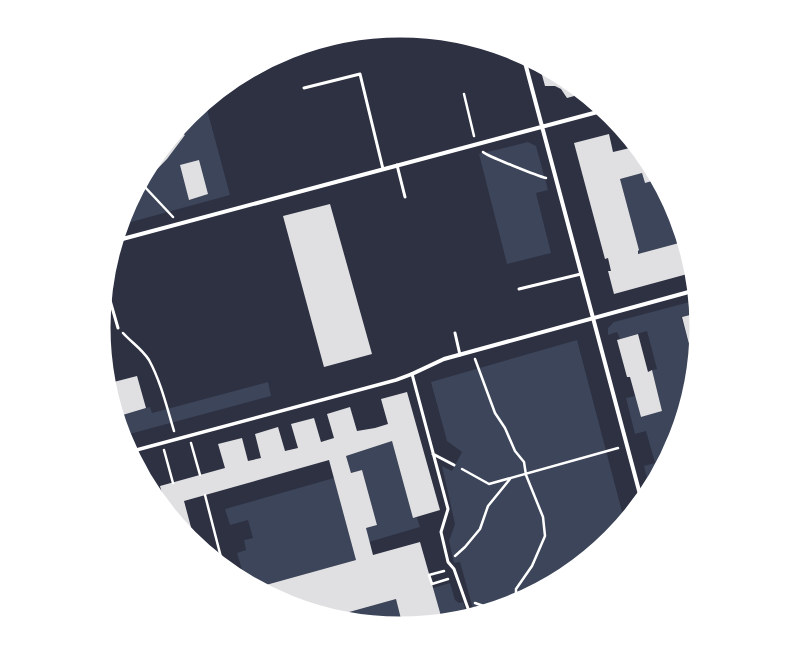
<svg xmlns="http://www.w3.org/2000/svg" width="800" height="655" font-family="Arial,sans-serif">
<rect width="100%" height="100%" fill="#2d3142"/>
<path fill="#3c4559" d="M205,102L230,195L120,225L123,213L134,192L167,159L185,135L176,130L188,116Z
M528,142L536,146L548,190L536,193L551,253L507,264L479,154Z
M642,173L645,183L659,179L677,213L694,269L695,278L692,279L685,250H681L679,243L638,254L639,250L620,179Z
M697,300L698,313L681,317L696,367L694,386L677,442L661,472L650,475L653,486L649,487L644,466L655,463L646,431L635,434L626,398L635,396L641,417L662,411L652,370L657,369L647,331L620,339L617,332L608,335V328L614,322Z
M577,340L625,523C599,555 553,589 514,604C501,609 488,612 475,616L460,562L454,563L449,541L455,524L442,466L452,471L462,452L447,441L431,382Z
M268,382L271,396L122,436L116,417L150,407L152,413Z
M392,441L420,527L369,542L366,528L377,525L362,470L351,473L346,456Z
M334,478L356,560L255,588L246,583L237,553L246,550L244,540L253,538L248,520L230,525L225,509Z
M450,583L455,600L459,603L463,602L468,618L443,623L433,588Z
M396,599L403,627L344,621L342,614Z"/>
<path fill="#e0e0e3" d="M539,64L567,79L585,93L567,98L561,89L555,86H545Z
M176,130L185,135L167,159L135,192L151,161Z
M609,134L613,152L634,147L633,141L649,161L659,179L645,183L642,173L620,179L639,250L638,251V254L679,243L681,250H688L689,255L687,256L691,273L614,294L608,271H611L608,258L605,259L574,143Z
M199,160L208,194L189,200L180,165Z
M330,204L372,354L324,367L283,216Z
M698,313L699,328L695,367L682,317Z
M638,334L648,372L652,370L662,411L641,417L630,377H627L617,340Z
M137,376L146,408L116,417L106,384Z
M407,392L440,510L413,518L392,441L346,456L351,473L362,470L377,525L366,528L373,555L420,542L443,623L403,627L396,599L342,614L344,621H341L285,604L255,588L356,560L329,460L184,501L196,546L188,539L167,514L160,486L225,468L218,444L242,438L248,461L261,458L255,434L278,427L285,451L298,448L291,424L314,418L321,442L334,438L327,414L350,407L357,431L375,428L388,424L381,399Z"/>
<g fill="none" stroke-linecap="round" stroke-linejoin="round">
<path stroke="#fff" stroke-width="2.5" d="M464,94L474,136
M483,152C487,156 538,176 546,178
M143,185L173,217
M123,333C131,342 142,349 149,360C161,382 167,408 174,431
M475,359L495,413L505,428L515,451L524,462L526,475L543,517L545,536L532,566L516,589V603
M191,443L200,475
M164,450L173,483
M138,458L146,484
M462,469L489,484L618,448
M205,495L224,569
M455,556L465,547L480,529L488,506L510,479
M444,571L429,575L432,584L448,579
M475,603L495,610"/>
<path stroke="#fff" stroke-width="3" d="M304,88L360,74L383,169
M397,165L405,197
M105,283L118,328
M519,289L581,274
M455,333L460,355
M412,374L448,509L441,532L448,562L454,569L471,617
M433,454L454,465
M640,495L650,493"/>
<path stroke="#fff" stroke-width="3.5" d="M129,452L396,380L412,374"/>
<path stroke="#fff" stroke-width="4" d="M523,55L642,502
M115,241L605,110
M412,374L444,359L696,290"/>
</g>
<path d="M0 0H800V655H0ZM108 327a292 292 0 1 1 584 0a292 292 0 1 1-584 0Z" fill="#fff" fill-rule="evenodd"/>
<path fill="none" stroke="#fff" stroke-width="5" d="M108 327a292 292 0 1 1 584 0a292 292 0 1 1-584 0Z"/>
</svg>
